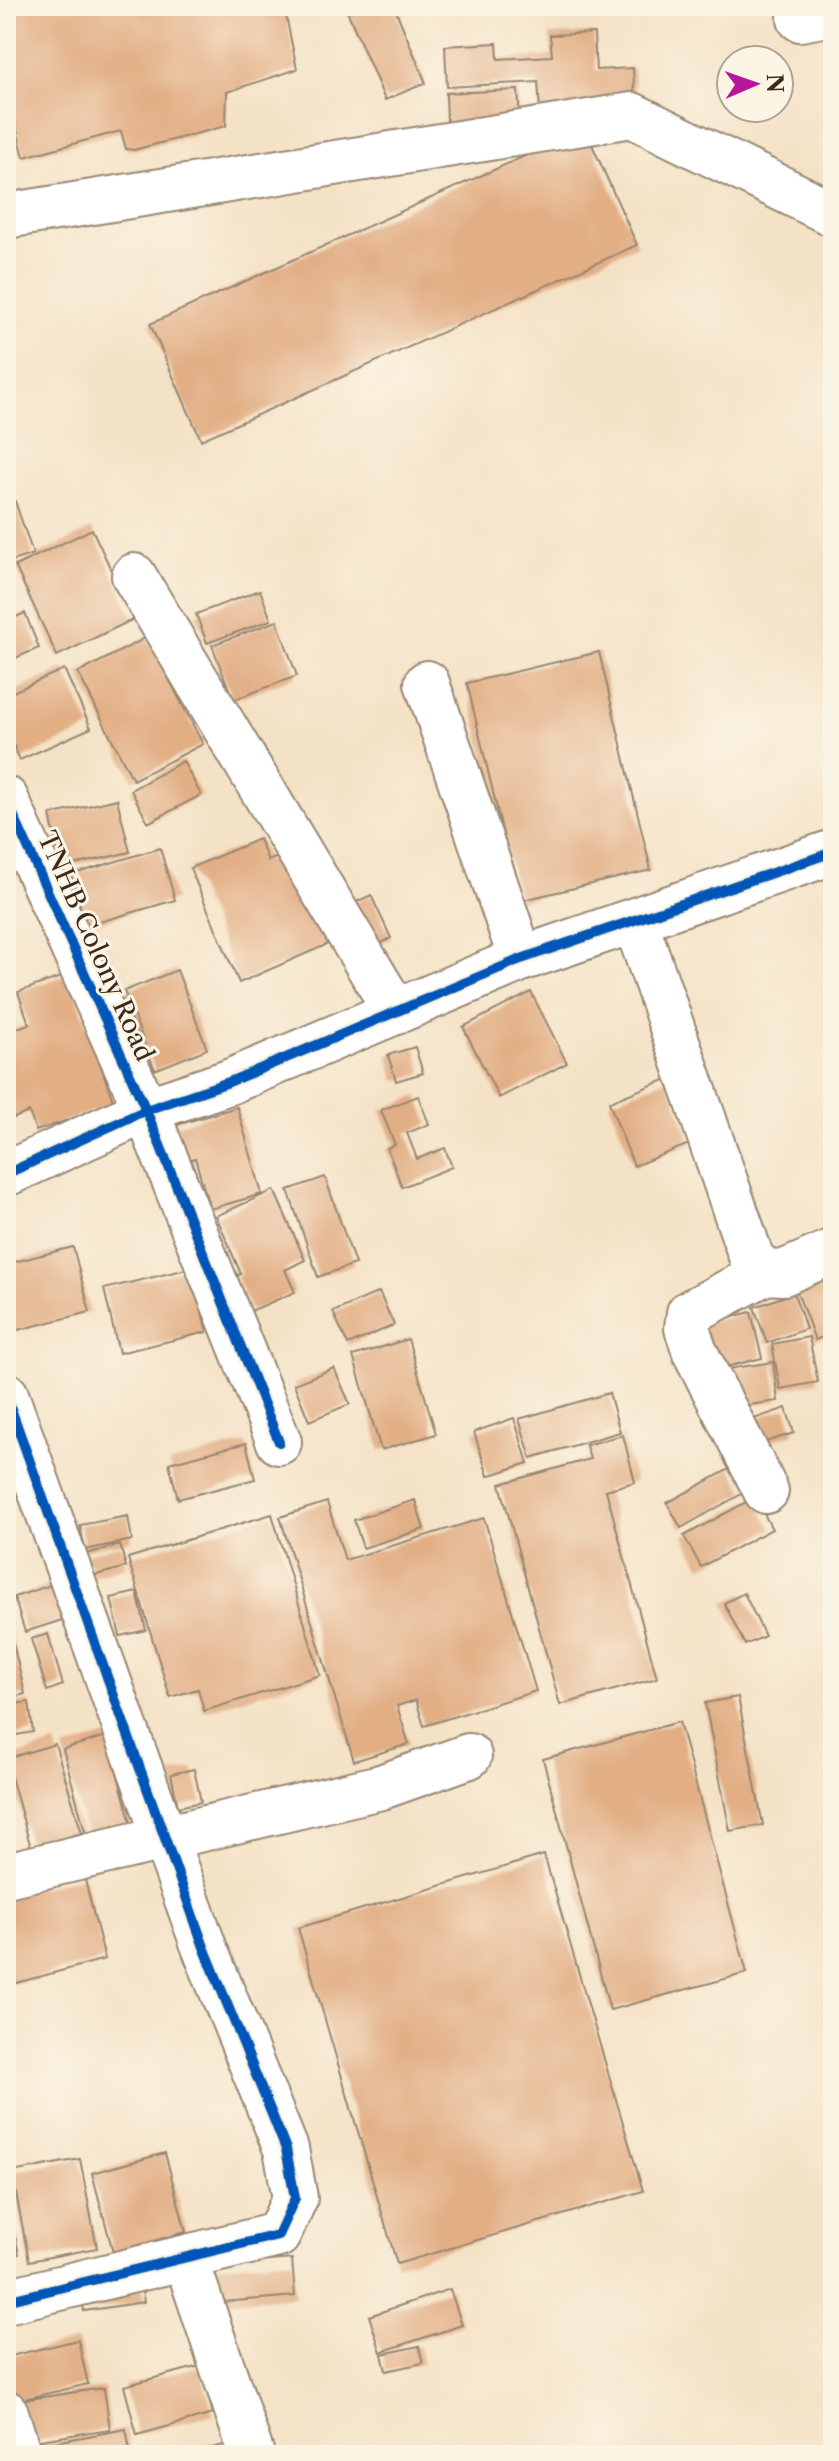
<svg xmlns="http://www.w3.org/2000/svg" width="839" height="2461" font-family="'Libre Caslon Text',serif">
<rect width="100%" height="100%" fill="#fcf5e5"/>
<filter id="ink" filterUnits="userSpaceOnUse"><feTurbulence type="fractalNoise" baseFrequency=".0125" numOctaves="2"/><feDisplacementMap in="SourceGraphic" scale="16" xChannelSelector="R" yChannelSelector="G"/><feConvolveMatrix kernelMatrix="1 2 1 2 8 2 1 2 1" color-interpolation-filters="sRGB"/></filter>
<filter id="wash" filterUnits="userSpaceOnUse"><feTurbulence type="fractalNoise" baseFrequency=".006" numOctaves="4" result="noise"/><feDisplacementMap in="SourceGraphic" scale="32" xChannelSelector="R" yChannelSelector="G"/><feGaussianBlur stdDeviation="1.8" result="paint"/><feColorMatrix in="noise" values="0 0 0 0 0 0 0 0 0 0 0 0 0 0 0 0 0 1.4 0 .05"/><feComposite in="paint" operator="in"/></filter>
<g filter="url(#wash)">
<rect width="100%" height="100%" fill="#f4e2c6"/>
<g id="blocks">
<path fill="#e2af85" d="M6,6H284L297,69L227,92L226,126L134,150L126,149L121,131L24,157L6,89Z
M345,6H394L426,83L385,100Z
M594,33L596,70L633,68L635,103L540,110L538,82L447,87L445,46L497,43L498,59L552,56L550,35Z
M518,90L520,119L447,123L446,93Z
M585,129L637,245L201,440L150,324Z
M15,501L33,554L6,563V504Z
M92,529L134,619L57,656L15,566Z
M260,590L271,620L207,643L196,614Z
M25,613L39,648L6,662V621Z
M277,621L297,676L233,700L212,645Z
M147,637L203,744L133,780L78,673Z
M599,652L651,870L519,901L467,683Z
M64,669L91,728L20,760L6,728V695Z
M183,761L201,795L148,823L131,790Z
M117,799L130,852L61,868L50,815Z
M259,839L268,861L288,853L328,944L239,983L190,868Z
M160,848L175,900L86,926L71,875Z
M371,895L391,938L368,950L348,906Z
M177,970L207,1049L155,1070L124,991Z
M69,974L114,1104L36,1131L29,1112L6,1121V1032L29,1024L18,992Z
M531,992L567,1063L499,1098L463,1027Z
M6,998L16,1023L6,1027Z
M415,1047L423,1073L396,1081L388,1055Z
M667,1079L692,1143L634,1166L609,1102Z
M418,1096L429,1124L407,1133L417,1159L445,1148L452,1167L402,1187L387,1148L395,1145L381,1110Z
M237,1107L262,1194L210,1209L195,1158L188,1160L177,1125Z
M325,1177L355,1264L318,1277L288,1190Z
M274,1190L305,1260L285,1270L295,1292L251,1311L236,1276L241,1274L216,1216Z
M73,1247L90,1312L6,1333V1264Z
M191,1268L207,1332L119,1353L104,1289Z
M833,1275V1333L815,1340L796,1289Z
M379,1292L394,1325L348,1345L333,1312Z
M794,1293L806,1329L767,1343L754,1307Z
M751,1312L762,1358L714,1370L702,1324Z
M809,1337L818,1382L780,1389L772,1344Z
M408,1339L436,1434L381,1450L353,1356Z
M773,1362L778,1401L727,1408L721,1370Z
M334,1368L350,1404L309,1421L294,1384Z
M609,1393L620,1432L531,1458L519,1419Z
M786,1408L794,1433L756,1445L748,1421Z
M514,1418L528,1463L488,1476L474,1432Z
M623,1435L635,1482L606,1490L657,1678L560,1705L500,1484L590,1459L586,1445Z
M246,1443L255,1479L178,1499L169,1463Z
M731,1468L745,1492L681,1528L667,1503Z
M755,1497L772,1529L701,1567L684,1536Z
M415,1500L424,1529L363,1548L354,1520Z
M327,1502L345,1560L484,1518L536,1691L424,1726L416,1700L397,1706L409,1744L354,1761L280,1517Z
M272,1514L320,1675L204,1711L198,1689L170,1697L128,1558Z
M128,1516L132,1540L85,1550L80,1525Z
M120,1545L126,1567L93,1576L86,1554Z
M51,1585L62,1620L25,1632L14,1597Z
M137,1592L146,1630L120,1636L111,1598Z
M744,1593L765,1636L745,1645L724,1603Z
M6,1613L25,1694L6,1699Z
M48,1634L63,1685L47,1691L31,1639Z
M738,1697L763,1825L730,1831L705,1703Z
M29,1702L33,1732L6,1737V1705Z
M679,1722L747,1973L610,2010L543,1759Z
M107,1736L131,1823L86,1835L63,1749Z
M55,1744L82,1833L31,1848L6,1759Z
M194,1769L201,1802L178,1807L171,1774Z
M544,1855L643,2191L397,2264L298,1928Z
M84,1876L105,1959L9,1985L6,1972V1897Z
M165,2153L186,2232L113,2252L92,2173Z
M80,2159L97,2248L29,2261L12,2172Z
M6,2197L19,2254L6,2257Z
M292,2259L295,2296L211,2303L208,2266Z
M140,2277L144,2302L84,2311L80,2286Z
M450,2289L462,2325L381,2352L369,2316Z
M78,2340L88,2384L7,2403L6,2357Z
M419,2346L423,2363L386,2371L382,2354Z
M200,2366L213,2414L137,2435L124,2386Z
M104,2388L110,2429L28,2442L22,2400Z
M126,2429L131,2455H30L28,2447Z
M227,2444L231,2455H191V2454Z"/>
</g>
</g>
<g filter="url(#ink)">
<use href="#blocks" fill-opacity="0" stroke="#988672" stroke-width="2"/>
<g fill="none" stroke-linecap="round" stroke-linejoin="round">
<g stroke="#988672" stroke-width="48">
<path id="minor" d="M800,19L833,13
M6,216L632,115L833,214
M134,576L396,1012
M427,683L521,959
M6,799L146,1110L279,1442
M635,920L752,1259L766,1272L783,1273L833,1251
M6,1174L146,1110L229,1082L521,959L833,852
M766,1272L689,1313L687,1328L695,1352L766,1491
M6,1395L204,1947L286,2149L295,2198L278,2235L6,2301
M6,1875L381,1787L469,1756
M186,2259L252,2455
M6,2413L19,2455"/>
</g>
<use href="#minor" stroke="#fff" stroke-width="44"/>
<g stroke="#fcf5e5" stroke-width="15">
<path id="cycleway" d="M6,799L146,1110L279,1442
M6,1174L146,1110L229,1082L521,959L833,852
M6,1395L204,1947L286,2149L295,2198L278,2235L6,2301"/>
</g>
<use href="#cycleway" stroke="#0057b8" stroke-width="10"/>
</g>
</g>
<g text-anchor="middle" stroke-width="6" stroke-linejoin="round" paint-order="stroke">
<g font-size="26" fill="#3b2a1e" stroke="#fcf5e5">
<text transform="translate(96 946) rotate(66)" y="9">TNHB Colony Road</text>
</g>
</g>
<rect width="839" height="2461" fill="none" stroke="#fcf5e5" stroke-width="32"/>
<g transform="translate(755 84) rotate(88)"><circle r="38" fill="#fcf5e5" stroke="#afa495" stroke-width="2"/>
<path d="M0-6L14 30L0 20L-14 30Z" fill="#b5179e"/>
<text y="-12" font-size="22" font-weight="bold" text-anchor="middle" fill="#3b2a1e">N</text>
</g>
</svg>
